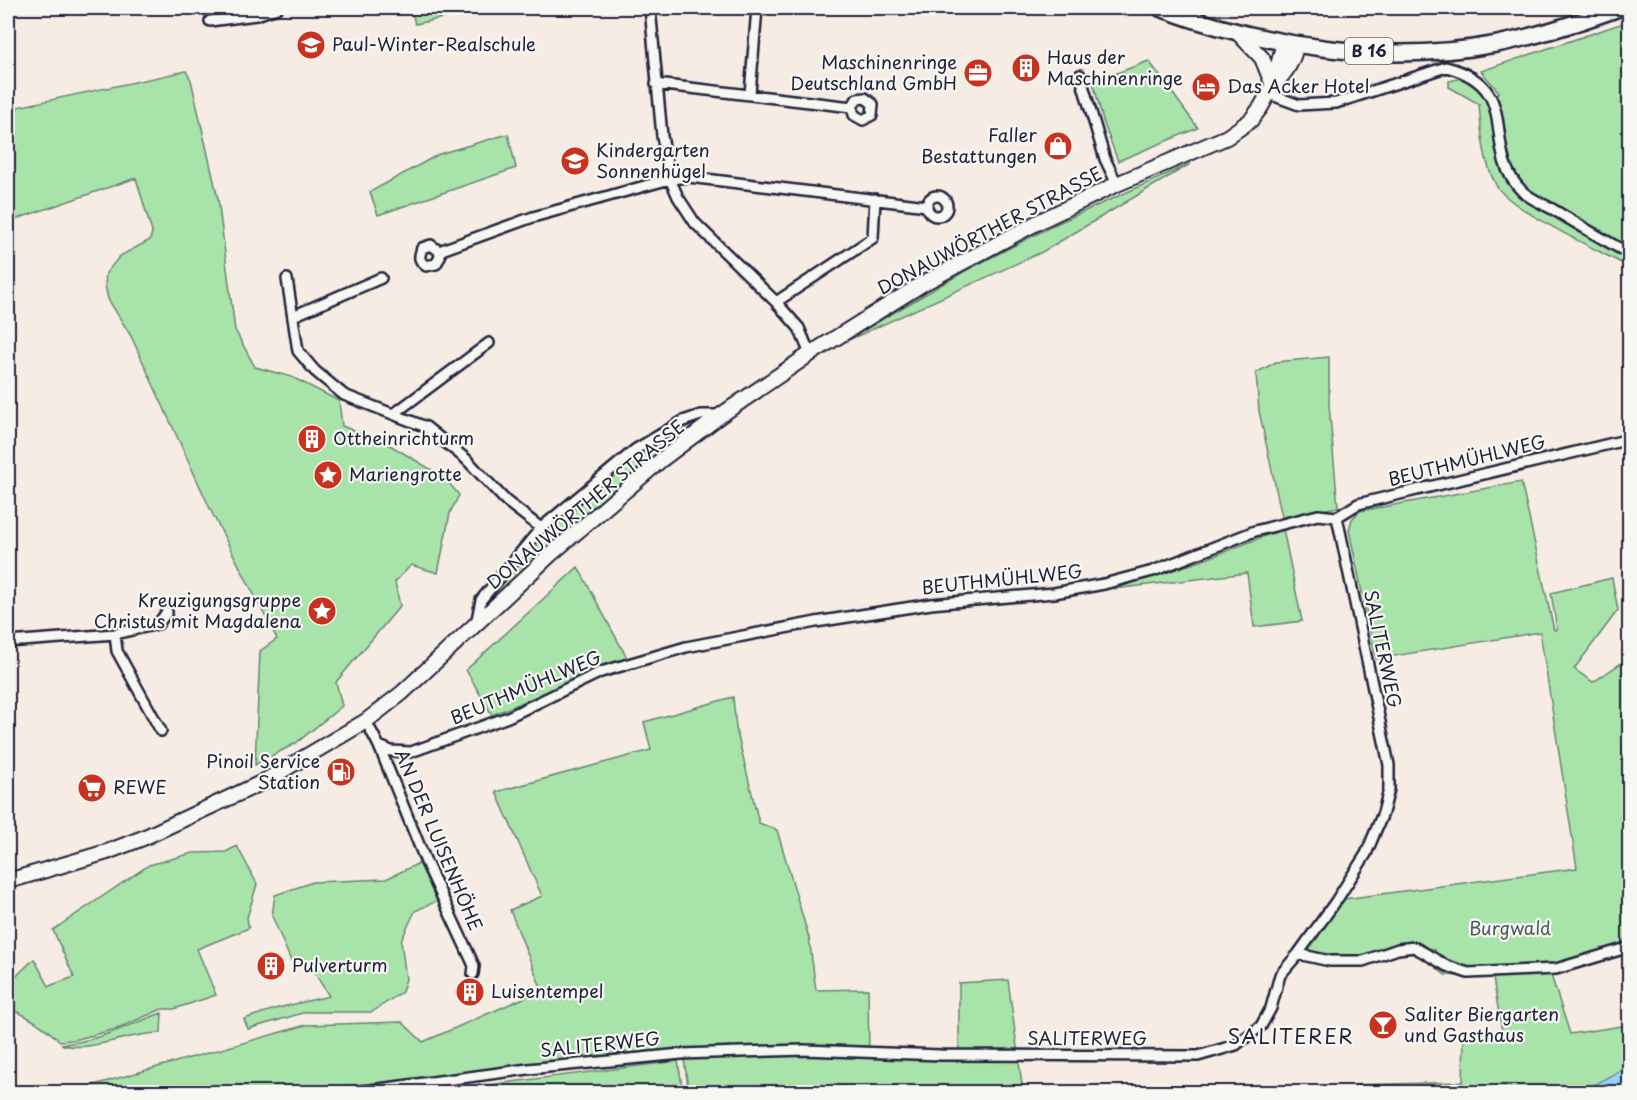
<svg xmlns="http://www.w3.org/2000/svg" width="1637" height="1100" font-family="'Playpen Sans',sans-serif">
<rect width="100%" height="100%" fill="#f7ece4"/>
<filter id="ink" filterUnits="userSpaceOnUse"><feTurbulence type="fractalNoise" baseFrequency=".0167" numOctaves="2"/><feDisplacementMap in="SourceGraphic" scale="12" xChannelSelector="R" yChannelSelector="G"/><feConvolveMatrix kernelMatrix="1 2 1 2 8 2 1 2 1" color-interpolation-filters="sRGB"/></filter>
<g filter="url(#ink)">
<path fill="#a8e4aa" stroke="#658372" stroke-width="1.5" d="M411,8H455L457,15L415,24Z
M1629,21V267C1602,252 1508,209 1496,185C1483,161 1481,131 1479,104L1449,87V81L1462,78L1482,91L1488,101L1499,92L1481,71Z
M1149,61L1198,128L1118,161L1104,124L1093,82Z
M186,71L191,80L218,199L235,330L255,367L292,377L339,401L342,426L388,444L444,477L459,495L450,513L438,573L411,565L395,582L400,606L336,682L342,706L296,743L255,765L260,651L277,639L213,515L131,336L108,299L105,285L106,273L120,256L150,240L152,232L136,178L8,222V109Z
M508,134L516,168L378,215L370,192L439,154Z
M1190,164L1042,252L840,344L965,271L1058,223Z
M1329,357V405L1338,507L1282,517L1259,411L1256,373L1276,362Z
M695,421L698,426L640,471L557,540L489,605L486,602L551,530L627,464Z
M1521,482L1554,630L1557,629L1551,593L1612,578L1618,610L1574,669L1593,682L1629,658V943L1548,966L1570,1034L1622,1026L1629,1021V1066L1581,1092H1354L1356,1085L1463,1082L1464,1029L1502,1032L1493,978L1445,975L1432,964L1435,950C1401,937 1398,950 1367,956C1350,959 1322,954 1304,954L1344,899L1577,868L1540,632L1376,659L1349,530L1352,519L1360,511Z
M1283,529L1302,621L1254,627L1247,573L1114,589L1201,561Z
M578,567L627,658L492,715L466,670Z
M733,697L736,728L759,823L777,830L809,938L816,990L868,989L869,1058L959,1061V983L1008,980L1023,1092H689L684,1060L687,1058L685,1049L292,1092H69L306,1025L402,1022L423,1042L542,990L510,910L542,896L496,792L651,750L644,722Z
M237,846L257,884L247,918L249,928L197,949L216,995L174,1009H162L116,1029L74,1040L60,1041C43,1026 29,1016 8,1008V984L34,959L49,986L74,977L53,930L149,865L193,853L226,852Z
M419,863L437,901L415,911L401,941L406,979L402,992L372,1012H306L248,1029L244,1019L278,1008L329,996L313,970L291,961L272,916L275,895L313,882L386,879Z
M162,1013L161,1033C130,1032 88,1054 61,1044C97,1042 128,1025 162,1013Z
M678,1061L683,1092H431Z"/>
<path fill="#98d0f7" stroke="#698aac" stroke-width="1.5" d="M1629,1066V1092H1581Z"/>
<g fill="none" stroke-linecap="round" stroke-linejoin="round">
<g stroke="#22223b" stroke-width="14">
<path id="street" d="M650,8L662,136L670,179L678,197L695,223L776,302L799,328L810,354
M210,21L256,15L277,8
M1080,75L1105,159L1117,184
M656,84L852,107L854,115L863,120L872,115L873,104L865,98L857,99L852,107
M750,94L757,8
M1269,94L1299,105L1336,103L1446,67C1525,87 1479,149 1522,191C1530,199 1544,204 1554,210C1579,225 1604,240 1630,254
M927 206a10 10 0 1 1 20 0a10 10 0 1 1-20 0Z
M439,251L440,257L436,264L426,266C418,260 419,257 422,248L431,245L439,251L533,217L670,179L689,177L927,206
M287,279L298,351L315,371L344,395L426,427L466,459L506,501L541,528
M776,302L873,238L875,199
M293,316L381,278
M395,413L489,343
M476,624L481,600L541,528L636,449L683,421L701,415H719
M115,634L117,651L161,731
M8,642L115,634L158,624L167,612
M366,721L379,746L426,862L471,959L474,966L473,974
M379,746L391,751L411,752L508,717L601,672L686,647L816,622L931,604L1054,593L1104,584L1153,571L1255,531L1318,515L1337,517L1358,504L1630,439
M1298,954L1330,961H1363L1398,949L1414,947L1447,966L1468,973L1556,969L1630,947
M357,1092L528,1069L681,1054L804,1050L941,1055L1198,1056L1236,1045L1261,1026L1271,1008L1280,975L1298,954L1336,901L1366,854L1383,813L1389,789V765L1337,517"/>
</g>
<g stroke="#22223b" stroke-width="18">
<path id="secondary" d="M1237,32L1262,58L1273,85
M1274,84C1286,73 1294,60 1296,44
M8,881L107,852L143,838L263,782L366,721L402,693L551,554L661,460L721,415L810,354L922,284L1042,220L1117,184L1227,137L1251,120L1261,107L1273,85L1284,42"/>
</g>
<g stroke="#22223b" stroke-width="20">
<path id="primary" d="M1160,8C1266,47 1385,65 1497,44C1538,36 1580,22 1619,8"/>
</g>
<use href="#street" stroke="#f6f6f2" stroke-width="9"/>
<use href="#secondary" stroke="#f6f6f2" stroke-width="14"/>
<use href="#primary" stroke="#f6f6f2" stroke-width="15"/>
</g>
</g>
<defs>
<g id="school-disc" transform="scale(1.5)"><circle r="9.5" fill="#c8321e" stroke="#f6f6f2"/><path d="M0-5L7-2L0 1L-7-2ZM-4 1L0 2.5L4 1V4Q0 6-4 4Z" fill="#fff"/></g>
<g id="building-disc" transform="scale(1.5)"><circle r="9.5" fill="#c8321e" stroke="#f6f6f2"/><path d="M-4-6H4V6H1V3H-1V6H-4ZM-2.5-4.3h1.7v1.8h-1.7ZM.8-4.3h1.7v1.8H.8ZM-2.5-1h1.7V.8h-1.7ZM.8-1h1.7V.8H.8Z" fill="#fff"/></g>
<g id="office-disc" transform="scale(1.5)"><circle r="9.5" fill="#c8321e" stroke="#f6f6f2"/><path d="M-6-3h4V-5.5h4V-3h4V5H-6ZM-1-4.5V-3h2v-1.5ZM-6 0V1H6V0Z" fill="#fff"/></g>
<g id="hotel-disc" transform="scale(1.5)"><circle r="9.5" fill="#c8321e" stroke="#f6f6f2"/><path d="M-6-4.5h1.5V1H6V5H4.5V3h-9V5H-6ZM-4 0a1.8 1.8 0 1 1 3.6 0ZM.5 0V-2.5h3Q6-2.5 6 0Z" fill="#fff"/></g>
<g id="shop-disc" transform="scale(1.5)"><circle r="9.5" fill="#c8321e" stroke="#f6f6f2"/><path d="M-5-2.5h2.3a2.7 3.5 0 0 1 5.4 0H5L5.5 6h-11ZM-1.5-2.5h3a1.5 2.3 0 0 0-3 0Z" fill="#fff"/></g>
<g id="sight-disc" transform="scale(1.5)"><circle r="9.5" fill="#c8321e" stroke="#f6f6f2"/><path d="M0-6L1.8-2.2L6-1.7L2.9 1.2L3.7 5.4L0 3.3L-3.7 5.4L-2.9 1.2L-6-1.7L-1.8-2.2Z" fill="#fff"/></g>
<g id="fuel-disc" transform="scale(1.5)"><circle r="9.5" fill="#c8321e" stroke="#f6f6f2"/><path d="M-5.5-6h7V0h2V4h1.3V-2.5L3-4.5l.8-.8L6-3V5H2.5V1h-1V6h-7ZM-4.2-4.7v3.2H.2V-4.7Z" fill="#fff"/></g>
<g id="supermarket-disc" transform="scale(1.5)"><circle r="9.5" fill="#c8321e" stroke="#f6f6f2"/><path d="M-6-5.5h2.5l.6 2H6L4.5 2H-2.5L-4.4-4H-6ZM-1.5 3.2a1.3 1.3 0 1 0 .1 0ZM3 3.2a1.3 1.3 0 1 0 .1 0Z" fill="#fff"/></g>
<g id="bar-disc" transform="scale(1.5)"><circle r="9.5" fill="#c8321e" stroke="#f6f6f2"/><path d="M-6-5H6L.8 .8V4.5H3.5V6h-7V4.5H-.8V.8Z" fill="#fff"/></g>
</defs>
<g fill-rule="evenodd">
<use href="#school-disc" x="311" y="45"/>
<use href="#building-disc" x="1026" y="68"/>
<use href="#office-disc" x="978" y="73"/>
<use href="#hotel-disc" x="1206" y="87"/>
<use href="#shop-disc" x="1058" y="146"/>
<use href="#school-disc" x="575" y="161"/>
<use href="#building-disc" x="312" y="439"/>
<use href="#sight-disc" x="328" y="475"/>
<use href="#sight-disc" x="322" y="611"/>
<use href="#fuel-disc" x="341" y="772"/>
<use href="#supermarket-disc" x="92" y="788"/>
<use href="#building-disc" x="271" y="966"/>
<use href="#building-disc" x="470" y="992"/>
<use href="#bar-disc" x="1383" y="1025"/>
</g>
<g text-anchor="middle" stroke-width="4.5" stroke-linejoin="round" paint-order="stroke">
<rect fill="#f6f6f2" stroke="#626272" stroke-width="1.5" x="1345" y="38" width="48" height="26" rx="4.5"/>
<g font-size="16" font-weight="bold" fill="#22223b">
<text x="1369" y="57">B 16</text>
</g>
<g font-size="18" fill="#22223b" stroke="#f6f6f2" text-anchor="start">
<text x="332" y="51">Paul-Winter-Realschule</text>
<text x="1047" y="64">Haus der<tspan x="1047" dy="21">Maschinenringe</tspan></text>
<text x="957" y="69" text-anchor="end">Maschinenringe<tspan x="957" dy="21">Deutschland GmbH</tspan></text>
<text x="1227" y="93">Das Acker Hotel</text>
<text x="1037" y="142" text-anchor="end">Faller<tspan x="1037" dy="21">Bestattungen</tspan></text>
<text x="596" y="157">Kindergarten<tspan x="596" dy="21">Sonnenhügel</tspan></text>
<text x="333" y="445">Ottheinrichturm</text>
<text x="349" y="481">Mariengrotte</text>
<text x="301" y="607" text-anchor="end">Kreuzigungsgruppe<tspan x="301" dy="21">Christus mit Magdalena</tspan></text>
<text x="320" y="768" text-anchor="end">Pinoil Service<tspan x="320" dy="21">Station</tspan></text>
<text x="113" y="794">REWE</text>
<text x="292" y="972">Pulverturm</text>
<text x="491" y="998">Luisentempel</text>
<text x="1404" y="1021">Saliter Biergarten<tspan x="1404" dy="21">und Gasthaus</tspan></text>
</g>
<g font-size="18" fill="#22223b" stroke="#f6f6f2">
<text transform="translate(990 231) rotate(-28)" y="6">DONAUWÖRTHER STRASSE</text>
<text transform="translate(1467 461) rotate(-14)" y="6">BEUTHMÜHLWEG</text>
<text transform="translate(586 505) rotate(-40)" y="6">DONAUWÖRTHER STRASSE</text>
<text transform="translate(1002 580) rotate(-6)" y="6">BEUTHMÜHLWEG</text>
<text transform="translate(1382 649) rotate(78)" y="6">SALITERWEG</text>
<text transform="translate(526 688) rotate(-23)" y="6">BEUTHMÜHLWEG</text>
<text transform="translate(438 840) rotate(67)" y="6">AN DER LUISENHÖHE</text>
<text x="1087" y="1045">SALITERWEG</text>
<text transform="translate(600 1045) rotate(-6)" y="6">SALITERWEG</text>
</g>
<g font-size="18" fill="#4a5c5c" stroke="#f6f6f2">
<text x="1510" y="935">Burgwald</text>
</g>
<g font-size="20" letter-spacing="1.5" fill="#22223b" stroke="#f6f6f2">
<text x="1291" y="1044">SALITERER</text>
</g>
</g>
<rect width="1637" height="1100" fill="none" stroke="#f6f6f2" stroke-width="30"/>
<rect x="15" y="15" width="1607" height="1070" fill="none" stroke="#22223b" stroke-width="2" filter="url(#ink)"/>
</svg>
